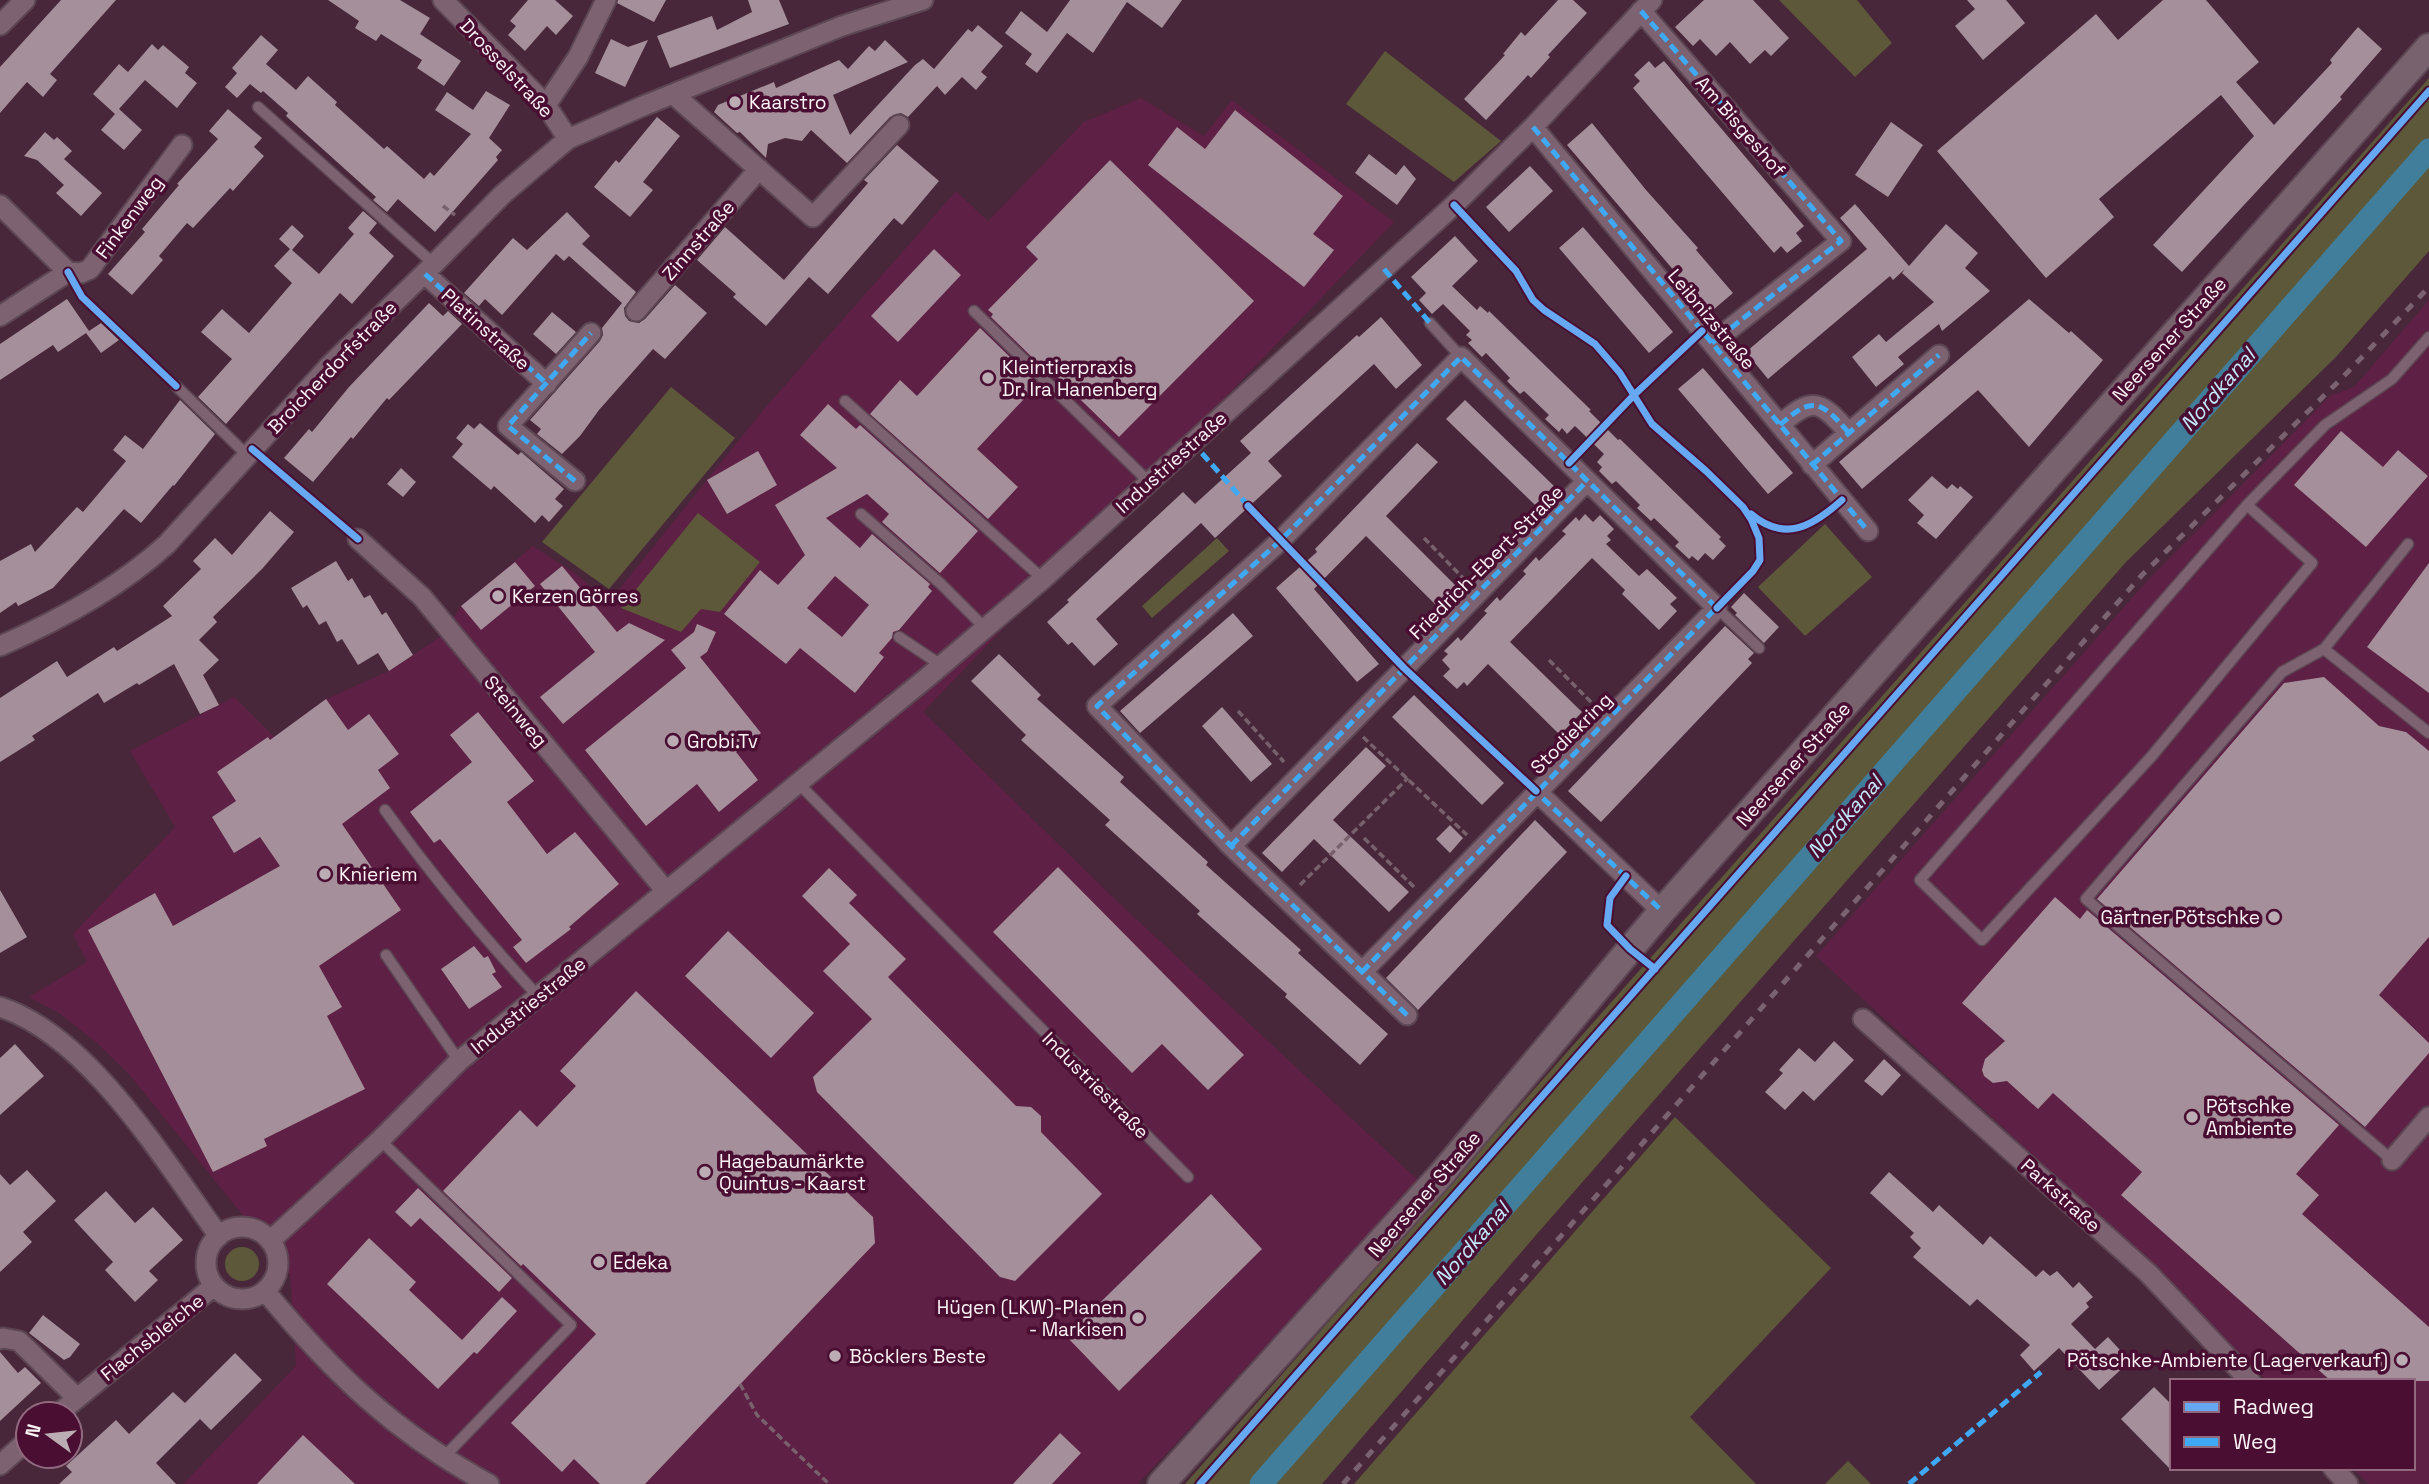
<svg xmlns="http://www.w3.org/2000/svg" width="2429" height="1484" font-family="'Space Grotesk',sans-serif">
<rect width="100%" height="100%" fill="#48273a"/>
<path fill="#5e2044" d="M1141,98L1204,136L1232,100L1394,222L923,712L1121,905L1419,1181L1138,1484H183L296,1366L290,1274L129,1074L98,1044L59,1013L29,997L87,962L73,934L175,827L130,751L234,697L274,737L326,699L389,671L444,634L461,606L533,546L576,574L609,602L764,409L956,191L988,221L1084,122Z
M2429,300V1484H2369L2353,1468H2413V1381H2267L2154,1266L1816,956L2147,581L2331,395L2354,387Z"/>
<path fill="#5d5839" d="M1779,0H1857L1892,43L1855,77Z
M1385,51L1501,141L1454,182L1346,104Z
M2429,78V86L1331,1331L1193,1484H1185Z
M2429,97V251L2336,357L2126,562L1536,1235L1322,1484H1205Z
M671,387L735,438L609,589L542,542Z
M698,513L760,562L720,612L701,609L681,632L621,608Z
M1825,524L1872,577L1805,636L1758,587Z
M1217,538L1229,551L1152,618L1142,606Z
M1675,1117L1831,1268L1690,1417L1756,1484H1354Z
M225 1264a17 17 0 1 1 34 0a17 17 0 1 1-34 0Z
M1848,1461L1871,1484H1825Z"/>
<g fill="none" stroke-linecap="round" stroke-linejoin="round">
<path stroke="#417e9b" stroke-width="23" d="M1261,1484L2429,150"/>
</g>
<path fill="#a48f9a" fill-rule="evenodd" d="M61,0H116L50,74L57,80L43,97L27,82L0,113V67Z
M328,0H400L430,18L420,34L461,61L444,86L417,68L422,60L381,34L376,41L355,28L359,21Z
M528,0H555L573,16L556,35L547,26L525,51L508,35L516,26L510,21Z
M618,0H666L654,22L617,3Z
M748,0H779L789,24L670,68L657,36L712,16L717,30L752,12Z
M1070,0H1182L1162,28L1127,2L1093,53L1067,33L1037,73L1025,64L1032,54L1005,33L1021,11L1047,32Z
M1558,0H1573L1587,13L1548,55L1550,57L1531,78L1528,75L1486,120L1464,99L1505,55L1503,54L1521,32L1525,36Z
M1704,0H1753L1789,38L1771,56L1765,50L1750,64L1730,42L1716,56L1700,39L1693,46L1675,27Z
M1967,0H2006L2025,23L1983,60L1955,26L1975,9Z
M2163,0H2206L2259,62L2236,82L2274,125L2332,63L2330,60L2358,27L2382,49L2340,97L2342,99L2182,272L2153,245L2254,136L2221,95L2099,199L2114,217L2046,278L1937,151L2096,14L2118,40Z
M978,25L1003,46L981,72L987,77L976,90L962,77L945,95L937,86L908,117L901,113L890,117L847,163L811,130L802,141L785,138L768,144L766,158L740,132L737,133L714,112L718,105L774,82L776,88L839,60L848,69L869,46L875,51L885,40L908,62L833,95L850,135L915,65L923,59L934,69L968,29L972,32Z
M261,35L278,50L266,64L296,90L308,76L337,102L335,105L384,149L387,146L424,179L430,172L434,176L471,134L435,110L447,92L473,110L486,91L510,105L489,138L502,150L496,157L498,160L435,232L398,199L387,212L373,200L376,197L286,116L288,113L263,91L261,93L250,84L237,98L225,87L237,73L232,68Z
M611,39L628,47L648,40L625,87L595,73Z
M152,44L158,50L163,45L189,67L185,73L197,83L177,108L145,80L119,109L142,130L124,150L101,130L115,114L93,94L119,64L128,72Z
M1649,61L1655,68L1664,61L1804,226L1796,233L1802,241L1787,253L1781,246L1774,253L1633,88L1640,81L1634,75Z
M228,109L262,138L254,147L264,156L233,191L230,188L193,228L187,223L159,256L163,260L132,295L108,274L145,232L142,229L179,185L177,184L218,139L209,131Z
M1235,110L1343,196L1313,234L1334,250L1304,287L1148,165L1177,127L1205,149Z
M657,117L680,136L643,182L653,190L630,217L594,187L616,160L619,163Z
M1891,122L1923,145L1888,197L1855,175Z
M1592,123L1646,190L1698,248L1696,250L1733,293L1707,315L1685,288L1687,286L1567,145Z
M45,132L54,140L57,137L72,151L64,159L102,193L81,216L56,193L64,185L37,160L24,156Z
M897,145L939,181L902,225L894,218L828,294L809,277L766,326L733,297L736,294L697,260L725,227L784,280L868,183L864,180Z
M1369,154L1396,175L1404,165L1416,179L1397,205L1355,173Z
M1110,160L1254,301L1119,437L1050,370L1048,373L991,317L993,314L988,310L1038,259L1026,247Z
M1530,166L1553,191L1509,232L1486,207Z
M1855,204L1909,266L1946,224L1978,253L1965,268L1990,291L1942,331L1939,324L1898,357L1904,364L1876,387L1852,357L1879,334L1886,342L1934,302L1902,273L1905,269L1893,280L1890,276L1768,379L1746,352L1867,249L1840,218Z
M363,211L377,223L369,233L394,256L352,304L340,293L226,424L198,397L232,359L201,332L222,309L249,333L292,283L274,266L290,249L279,239L292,225L304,236L292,250L319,274L354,234L348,228Z
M567,212L590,236L582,244L636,292L624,308L625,316L629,321L639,323L645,319L675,285L707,313L665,359L653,349L599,410L580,436L562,454L537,434L541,429L530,420L600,341L603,335L602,328L622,303L569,256L564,261L556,254L502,315L485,299L479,306L464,293L513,238L527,250Z
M1583,227L1673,332L1649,353L1559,248Z
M1455,236L1478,261L1452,286L1477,310L1480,306L1488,313L1489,311L1591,410L1589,411L1618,440L1620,439L1721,537L1719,539L1726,546L1713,560L1705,553L1698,561L1692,556L1689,559L1675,546L1679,542L1654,518L1651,521L1637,508L1640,505L1616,481L1612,484L1599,471L1602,467L1597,462L1604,454L1575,426L1567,434L1562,428L1559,432L1545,419L1549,415L1524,391L1520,394L1507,381L1510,378L1486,353L1482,357L1468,343L1472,340L1466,335L1470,331L1443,304L1432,314L1419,300L1426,293L1411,277Z
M934,249L961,275L898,342L871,316Z
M67,299L89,331L58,352L53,345L0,380V344Z
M2029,299L2069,333L2071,331L2103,360L2029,447L1978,390L1862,489L1839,462Z
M429,303L443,316L448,311L462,324L389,400L387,398L353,439L351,437L313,482L284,458L309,429L312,432L349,387Z
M552,312L576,332L556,354L533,334Z
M1381,317L1422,365L1396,389L1374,364L1268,461L1282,476L1242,513L1215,538L1201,523L1120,597L1096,619L1118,644L1094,666L1072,642L1068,645L1047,622L1069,602L1067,600L1183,492L1195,504L1251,453L1240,441L1357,335L1359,337Z
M101,323L119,340L101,353L86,333Z
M980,328L1038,384L977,449L1018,487L988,519L870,414L900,380L917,396Z
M1703,368L1793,473L1768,494L1678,389Z
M180,400L215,434L174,486L173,485L141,523L124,509L53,588L18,606L16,602L0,613V561L31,544L35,552L77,507L83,512L126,461L113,450L125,435L143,449Z
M1465,400L1554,486L1535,505L1446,419Z
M828,404L856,429L860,425L978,531L940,573L882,522L889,514L867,494L826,518L860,548L872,534L930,584L928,587L932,591L899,630L893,632L892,638L879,653L884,657L855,693L800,648L786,664L724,614L760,570L778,585L805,555L775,505L837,468L800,435ZM835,576L869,605L842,637L807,608Z
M480,423L518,455L521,452L564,489L555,499L563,506L549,522L542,515L535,523L494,486L491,490L452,457L463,444L456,438L468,424L474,429Z
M2341,431L2383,467L2398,450L2428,476L2366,547L2294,485Z
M1417,443L1438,462L1386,516L1460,590L1440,609L1366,536L1314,589L1379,664L1357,682L1276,588L1317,552L1315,549Z
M758,451L777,485L727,514L707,480Z
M401,468L416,482L403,497L387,484Z
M1932,476L1947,489L1952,484L1958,489L1960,486L1973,497L1936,539L1917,523L1924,515L1908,500Z
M270,511L294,532L262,569L213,617L217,622L199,640L219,660L203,675L219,705L200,714L174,664L139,685L137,683L104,703L98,693L32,736L35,740L0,762V698L57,661L67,677L114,647L117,651L172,616L163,606L201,569L193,561L215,538L232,555Z
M1585,514L1593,522L1600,515L1614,529L1607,536L1611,540L1606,544L1639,576L1647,569L1677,598L1670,604L1677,611L1659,630L1622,594L1625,590L1592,558L1510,642L1582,712L1560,735L1488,664L1467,686L1464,682L1457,689L1443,676L1450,669L1442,660L1448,654L1444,651L1458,637L1461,641L1487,613L1484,611L1497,597L1500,601L1526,574L1523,571L1536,557L1539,561L1566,534L1562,531L1576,517L1579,521Z
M336,561L348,581L352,578L364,598L370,595L382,615L386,612L413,655L389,671L378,653L358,665L342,639L337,642L326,621L319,625L307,605L303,608L291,588Z
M515,562L535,586L481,630L461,606Z
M2429,563V693L2367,647Z
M562,566L617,632L629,623L665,640L563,724L540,697L595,652L540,584Z
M1744,593L1779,627L1764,643L1735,615L1737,613L1731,607Z
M1233,613L1253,636L1140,733L1120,711Z
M697,624L716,632L707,652L700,657L761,733L736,752L758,780L719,812L697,784L646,826L585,750L686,668L671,650L694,632Z
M1725,626L1754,653L1748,659L1752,663L1601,822L1568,791Z
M999,654L1041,695L1037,699L1124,777L1120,782L1208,862L1206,865L1301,950L1298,953L1388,1034L1360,1065L1285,997L1287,994L1197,914L1200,911L1105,825L1110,820L1021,740L1026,735L971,681Z
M2324,677L2379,726L2406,732L2429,751V937L2379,995L2429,1043V1053L2365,1127L2097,899L2284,683Z
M1414,695L1504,783L1482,805L1392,717Z
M326,699L348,730L369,714L399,754L378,770L390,788L342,824L401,910L319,966L342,1007L327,1016L365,1089L264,1139L267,1146L213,1172L88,930L155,893L173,926L280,866L260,837L234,853L212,817L236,801L217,772L268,737L270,740Z
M1222,707L1272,764L1251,782L1202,726Z
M478,712L534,781L507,802L547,854L575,832L619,884L569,927L571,929L526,963L513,947L522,940L440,839L434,843L410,812L472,762L450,735Z
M1366,747L1386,766L1333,820L1409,892L1389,912L1314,839L1282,872L1262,853Z
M1535,820L1567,852L1418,1010L1386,978Z
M1450,825L1463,838L1450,853L1436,839Z
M1058,867L1244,1055L1208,1090L1162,1044L1132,1073L993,932Z
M829,868L857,895L849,903L906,959L888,977L1016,1106L1031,1107L1041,1116V1132L1102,1194L1015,1281L1000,1277L817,1092L813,1077L872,1019L823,971L850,944L802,896Z
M0,890L27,937L0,953Z
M2055,897L2080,919L2087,910L2339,1125L2296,1174L2319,1195L2302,1214L2429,1327V1381H2331L2121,1195L2142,1172L2053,1093L2038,1109L2007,1081L1993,1083L1984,1076L1982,1070L1985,1059L2005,1041L1962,1003Z
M728,931L814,1013L771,1058L685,976Z
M474,946L484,958L488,956L496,972L492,974L502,987L469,1009L441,969Z
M636,991L873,1217L875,1243L645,1484H600L574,1459L562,1472L511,1423L596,1334L523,1264L521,1266L443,1191L520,1110L537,1127L576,1086L560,1071Z
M1834,1041L1854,1060L1814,1101L1803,1091L1785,1110L1765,1092L1783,1073L1779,1070L1799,1048L1815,1062Z
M15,1044L44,1076L0,1115V1058Z
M1884,1059L1901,1075L1882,1096L1864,1081Z
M27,1170L56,1201L23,1232L32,1242L0,1272V1174L10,1185Z
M1889,1172L1933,1212L1939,1205L1983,1245L1990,1236L2036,1277L2043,1270L2050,1276L2057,1271L2073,1288L2079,1282L2093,1297L2086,1303L2089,1307L2071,1324L2095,1349L2108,1337L2130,1361L2099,1390L2059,1348L2034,1371L2020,1355L2030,1345L1977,1299L1970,1306L1913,1257L1921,1248L1910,1237L1914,1233L1870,1193Z
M418,1188L512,1278L499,1292L420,1218L411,1227L395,1212Z
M106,1191L135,1223L153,1207L183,1240L149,1271L158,1280L135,1302L105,1270L113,1262L74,1220Z
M1211,1194L1262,1249L1119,1391L1066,1336Z
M369,1238L416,1282L409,1290L462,1340L502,1297L517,1311L477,1354L474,1352L438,1389L327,1284Z
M43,1315L80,1344L70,1357L64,1360L29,1333Z
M0,1352L18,1373L25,1367L41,1383L0,1421Z
M235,1353L262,1380L211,1430L200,1419L156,1463L176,1484H59L72,1472L66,1466L116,1420L129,1434L173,1392L185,1403Z
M2154,1387L2172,1405V1471L2121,1419Z
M1060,1433L1081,1453L1052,1484H1013Z
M303,1435L355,1484H257Z"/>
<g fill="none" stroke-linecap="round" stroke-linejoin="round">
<g stroke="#5d4654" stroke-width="13">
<path id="lane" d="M258,107L434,264
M974,311L1149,482
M1430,323L1461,357
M176,386L247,455
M845,401L1043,579
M2247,505L2312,563L2151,757L1982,940L1920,880L2247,505L2325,425L2392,379L2429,337
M861,514L941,584L985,628
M1717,608L1759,648
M899,637L941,665
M2324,649L2429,733
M798,783L1188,1177
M385,810C432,876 483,937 538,996
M386,955L459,1061
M380,1140L571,1325L443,1458
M2392,1160L2086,899L2282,672L2324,649L2408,544"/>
</g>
<g stroke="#5d4654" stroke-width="23">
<path id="street" d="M443,0L546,105L568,139
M1641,11L1841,241L1712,343
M0,25L25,0
M673,94L813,217L899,125
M546,105L578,57L606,0
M1533,127L1868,531
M0,205L68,272
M68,272L81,273L90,269L182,145
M425,274L547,384
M636,311L759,169
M0,316L68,272
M1780,425C1813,395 1821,401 1849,433
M1812,465L1939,355
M575,481L508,426L591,333
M358,539L422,597L666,891
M0,646C60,620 119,588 167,544L330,365L434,264L503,194L568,139L643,106L842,26L923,0
M1536,791L1662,911
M1231,846L1587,481
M1362,972L1717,608L1461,357L1280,541L1097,706L1231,846L1407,1015
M0,1007C90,1036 164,1161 219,1236
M1863,1019L2148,1273L2250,1381
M2392,1160L2429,1117
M206 1263a36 36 0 1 1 72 0a36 36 0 1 1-72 0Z
M270,1241L380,1140L459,1061L929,676L1043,579L1454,205L1533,127L1652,0
M265,1291C333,1373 395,1433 489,1484
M0,1339L3,1338L19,1341L77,1398
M58,1414L214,1286
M0,1465L28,1440
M2333,1468L2348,1484"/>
</g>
<g stroke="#5d4654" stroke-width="30">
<path id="secondary" d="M1161,1484L1441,1175L1662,911L2429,47"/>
</g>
<path stroke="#78616d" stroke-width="3.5" stroke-dasharray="7 3.5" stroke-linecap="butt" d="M443,206L455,215
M1424,538L1464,579
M1549,660L1594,705
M1238,711L1284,762
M1363,737L1467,835
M1364,838L1415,888
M1300,885L1408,778
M740,1384L757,1415L829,1484"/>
<use href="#lane" stroke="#7d6371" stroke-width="10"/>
<use href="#street" stroke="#7d6371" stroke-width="19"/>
<use href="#secondary" stroke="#77626e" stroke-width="26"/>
<path stroke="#7b6270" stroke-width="5" stroke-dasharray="9 9" stroke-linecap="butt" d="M1343,1484L2142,575L2343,377L2429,287"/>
<path stroke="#3fa9f5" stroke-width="5" stroke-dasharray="10 5" stroke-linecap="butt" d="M1641,11L1841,241L1712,343
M1533,127L1868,531
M1384,269L1430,323
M425,274L547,384
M1780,425C1813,395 1821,401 1849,433
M1192,442L1252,510
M1812,465L1939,355
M575,481L508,426L591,333
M1532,788L1662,911
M1231,846L1587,481
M1362,972L1721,603
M1407,1015L1231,846L1097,706L1280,541L1461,357L1717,608
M1909,1484L2041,1372"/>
<g stroke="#4a0e32" stroke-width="11">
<path id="cycleway" d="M1454,205L1516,271L1533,300L1544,310L1595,344L1620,373L1652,424L1706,471L1743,507L1751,519L1759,538L1760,560L1753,571L1717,608
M68,272L82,297L176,386
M252,449L358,539
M1569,463L1634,395L1702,331
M1248,506L1404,668L1536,791
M1751,514C1785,543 1813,526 1842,500
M1626,876L1610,898L1607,925L1630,949L1655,969
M1200,1484L2429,91"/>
</g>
<use href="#cycleway" stroke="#66a8f1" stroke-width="7"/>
</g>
<g fill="#bcacb4" stroke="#4a0e32" stroke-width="2.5">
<circle cx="735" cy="102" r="7"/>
<circle cx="988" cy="378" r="7"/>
<circle cx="498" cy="596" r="7"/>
<circle cx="673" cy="741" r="7"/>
<circle cx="325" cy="874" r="7"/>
<circle cx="2274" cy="917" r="7"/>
<circle cx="2192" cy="1117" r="7"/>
<circle cx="705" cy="1172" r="7"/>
<circle cx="599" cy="1262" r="7"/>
<circle cx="1138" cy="1318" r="7"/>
<circle cx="835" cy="1356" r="7"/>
<circle cx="2402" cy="1360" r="7"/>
</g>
<g text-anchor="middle" stroke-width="7" stroke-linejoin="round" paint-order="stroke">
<g font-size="19" fill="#fbf3f6" stroke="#4a0e32">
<text transform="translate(507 68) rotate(47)" y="7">Drosselstraße</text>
<text transform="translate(1741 126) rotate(49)" y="7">Am Bisgeshof</text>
<text transform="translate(129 217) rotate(-53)" y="7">Finkenweg</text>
<text transform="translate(698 240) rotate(-49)" y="7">Zinnstraße</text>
<text transform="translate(1712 319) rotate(50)" y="7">Leibnizstraße</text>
<text transform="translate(486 329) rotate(42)" y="7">Platinstraße</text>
<text transform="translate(2169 339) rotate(-48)" y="7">Neersener Straße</text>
<text transform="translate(332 367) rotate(-46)" y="7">Broicherdorfstraße</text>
<text transform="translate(1171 462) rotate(-42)" y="7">Industriestraße</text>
<text transform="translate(1486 562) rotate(-45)" y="7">Friedrich-Ebert-Straße</text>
<text transform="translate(516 711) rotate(50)" y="7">Steinweg</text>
<text transform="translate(1571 733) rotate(-45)" y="7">Stodiekring</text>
<text transform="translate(1793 764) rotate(-48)" y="7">Neersener Straße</text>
<text transform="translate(528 1005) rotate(-39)" y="7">Industriestraße</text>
<text transform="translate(1096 1085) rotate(45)" y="7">Industriestraße</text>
<text transform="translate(1424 1194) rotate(-49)" y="7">Neersener Straße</text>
<text transform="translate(2061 1195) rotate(42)" y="7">Parkstraße</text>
<text transform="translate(152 1337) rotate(-39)" y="7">Flachsbleiche</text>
</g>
<g font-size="19" fill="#fbf3f6" stroke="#4a0e32" text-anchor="start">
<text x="749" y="109">Kaarstro</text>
<text x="1002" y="374">Kleintierpraxis<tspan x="1002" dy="22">Dr. Ira Hanenberg</tspan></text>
<text x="512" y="603">Kerzen Görres</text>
<text x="687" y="748">Grobi.Tv</text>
<text x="339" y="881">Knieriem</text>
<text x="2260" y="924" text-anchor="end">Gärtner Pötschke</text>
<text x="2206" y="1113">Pötschke<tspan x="2206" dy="22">Ambiente</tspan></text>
<text x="719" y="1168">Hagebaumärkte<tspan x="719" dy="22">Quintus - Kaarst</tspan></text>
<text x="613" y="1269">Edeka</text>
<text x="1124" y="1314" text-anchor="end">Hügen (LKW)-Planen<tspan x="1124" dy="22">- Markisen</tspan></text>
<text x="849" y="1363">Böcklers Beste</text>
<text x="2388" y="1367" text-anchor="end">Pötschke-Ambiente (Lagerverkauf)</text>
</g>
<g font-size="21" font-style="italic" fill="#c4eafb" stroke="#4a0e32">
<text transform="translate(2218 390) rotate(-49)" y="7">Nordkanal</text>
<text transform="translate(1845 817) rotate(-49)" y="7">Nordkanal</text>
<text transform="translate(1472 1244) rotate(-49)" y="7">Nordkanal</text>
</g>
</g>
<rect x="2170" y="1379" width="245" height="91" fill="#4a0e32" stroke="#916a80" stroke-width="2"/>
<rect x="2184" y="1402" width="35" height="10" fill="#66a8f1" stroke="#916a80" stroke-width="2"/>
<text x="2233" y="1414" font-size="21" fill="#fbf3f6">Radweg</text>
<rect x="2184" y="1437" width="35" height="10" fill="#3fa9f5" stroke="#916a80" stroke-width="2"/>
<text x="2233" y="1449" font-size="21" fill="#fbf3f6">Weg</text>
<g transform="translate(49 1435) rotate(285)"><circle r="33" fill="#4a0e32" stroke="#916a80" stroke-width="2"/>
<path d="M0-5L12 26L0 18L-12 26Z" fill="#bcacb4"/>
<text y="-10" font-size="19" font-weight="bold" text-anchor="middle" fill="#fbf3f6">N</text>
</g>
</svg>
